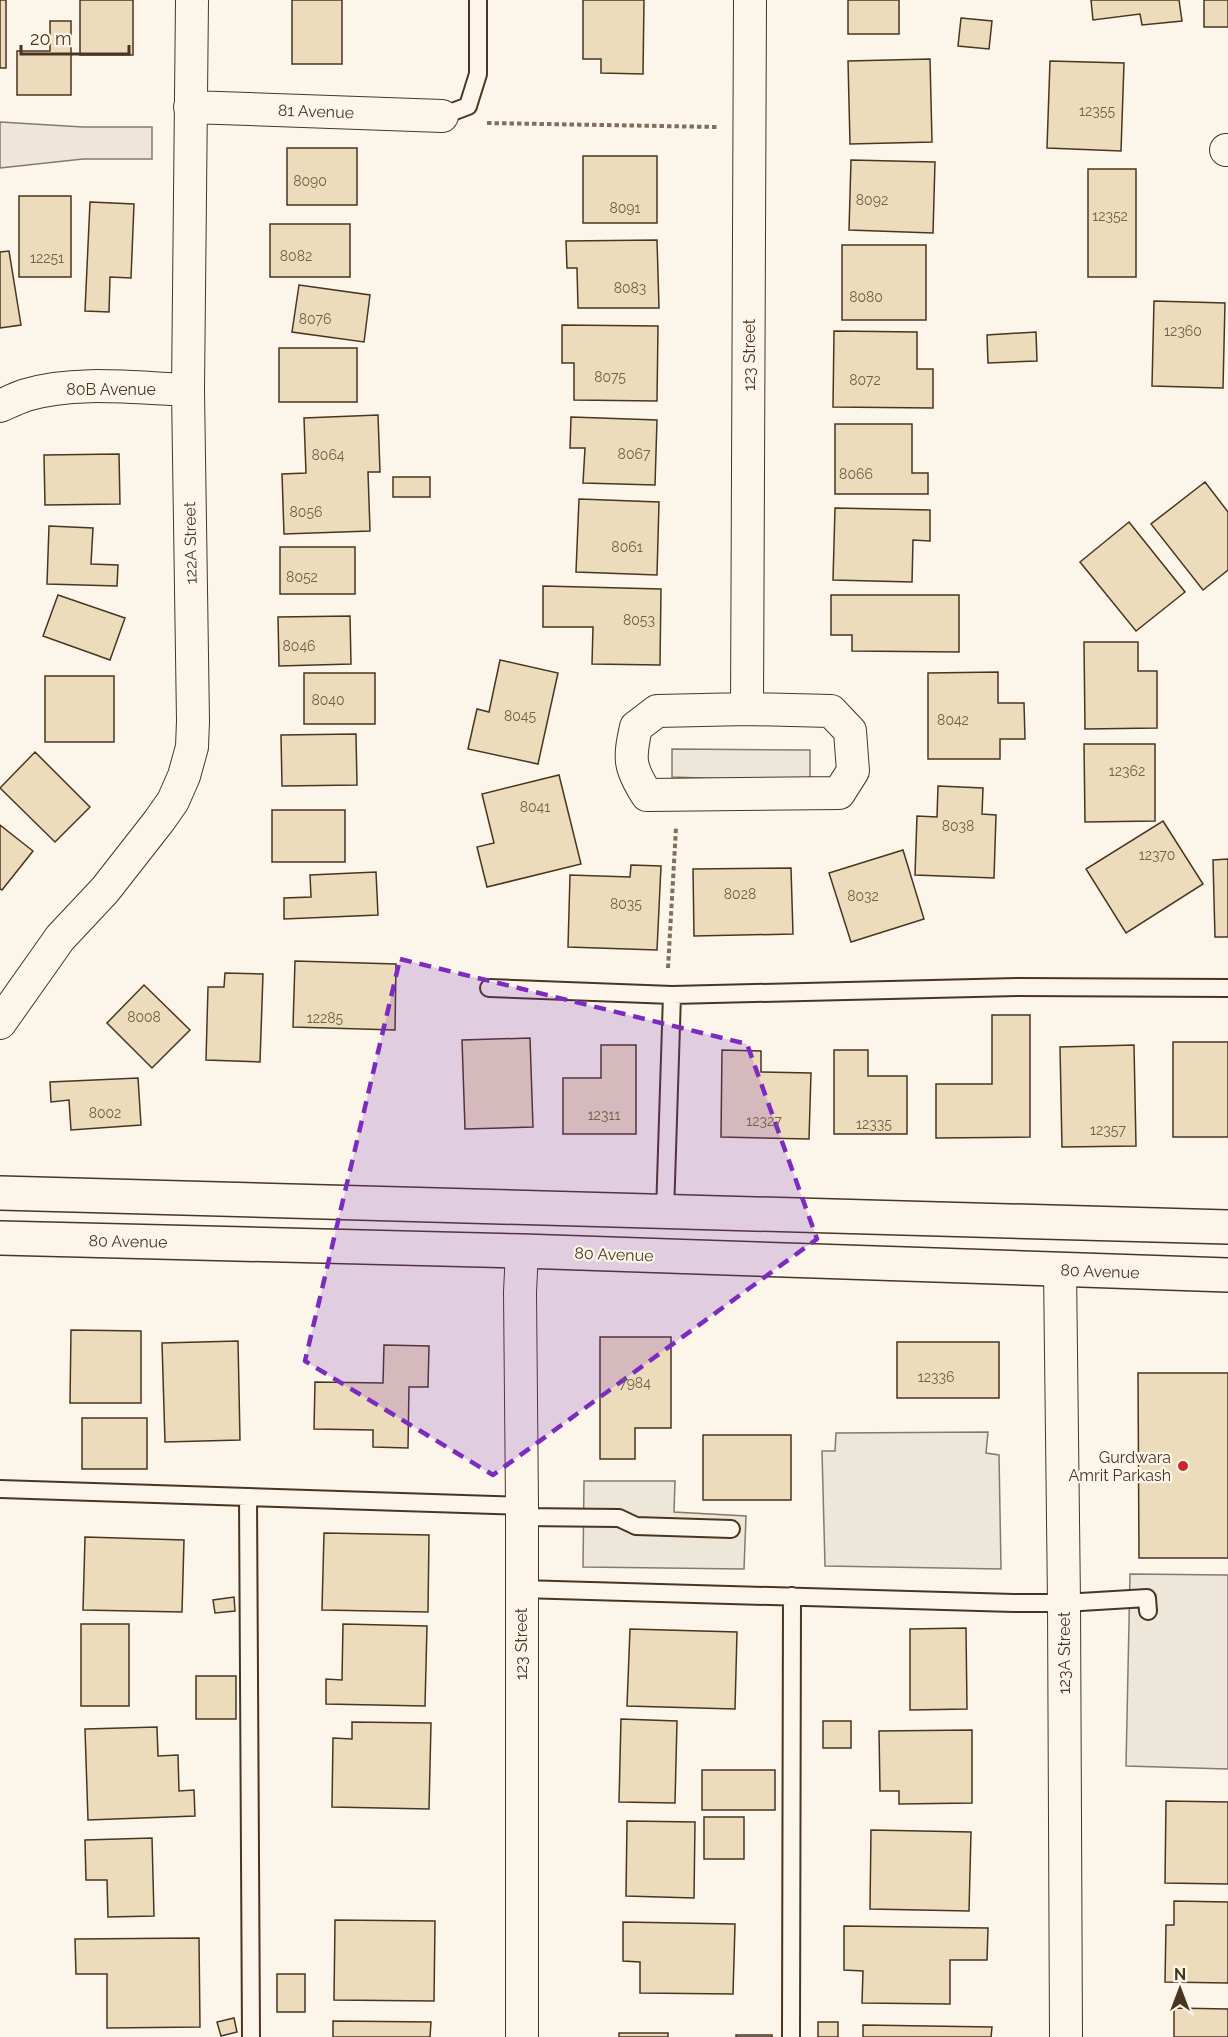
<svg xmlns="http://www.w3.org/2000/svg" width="1228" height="2037" font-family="Raleway,sans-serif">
<rect width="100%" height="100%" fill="#fbf6e9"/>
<path fill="#ede6d9" stroke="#887966" stroke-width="1.5" d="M0,122L83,127H152V159H83L0,168Z"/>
<path fill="#ede7d9" stroke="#887966" stroke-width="1.5" d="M672,749L810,750V782L672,777Z
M988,1432L986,1453L999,1455L1001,1569L825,1566L822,1451H835L836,1433Z
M584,1481H675L674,1512L746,1516L744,1569L583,1567Z
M1130,1574L1228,1575V1769L1126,1766Z"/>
<path fill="#ecdcbc" stroke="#4a3520" stroke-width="1.5" d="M0,0H6V68H0Z
M80,0H133V55H80Z
M292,0H342V64H292Z
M583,0H644L643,74L601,73V59H583Z
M848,0H899V34H848Z
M1091,0H1179L1182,21L1142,25L1140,14L1093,20Z
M1204,0H1228V27H1204Z
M961,18L992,21L989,49L958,46Z
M50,21H71V95H17V51H50Z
M930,59L932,142L850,144L848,61Z
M1050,61L1124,63L1121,151L1047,148Z
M287,148H357V205H287Z
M583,156H657V223H583Z
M851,160L935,162L933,233L849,230Z
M1088,169H1136V277H1088Z
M19,196H71V277H19Z
M90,202L134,204L131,278L110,277L109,312L85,311Z
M270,224H350V277H270Z
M657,240L659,308H578L577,268H567L566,241Z
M842,245H926V320H842Z
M9,251L21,325L0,328V252Z
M299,285L370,295L364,342L292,332Z
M1154,301L1225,303L1223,388L1152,386Z
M562,325L658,326L657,401L574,400V363H562Z
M834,331L917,332V369H933V408L833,407Z
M1036,332L1037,361L988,363L987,335Z
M279,348H357V402H279Z
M378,415L380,472H368L370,531L284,534L282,474L306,473L304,418Z
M571,417L657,420L655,485L583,483L585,448H570Z
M835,424H912V473H928V494H835Z
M119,454L120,504L45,505L44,455Z
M393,477H430V497H393Z
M1205,482L1228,512V570L1203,590L1151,524Z
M579,499L659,502L657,575L576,572Z
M835,508L930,510V541L913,540L912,582L833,580Z
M1129,522L1185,592L1136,631L1080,562Z
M49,526L93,528L91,564L118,565L117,586L47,584Z
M280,547H355V594H280Z
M543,586L661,589L660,665L592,664L593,627H543Z
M58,595L125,618L110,660L43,636Z
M831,595H959V652L852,651V635H831Z
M350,616L351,664L279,666L278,617Z
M1084,642H1138V671H1157V728L1085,729Z
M500,660L558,673L538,764L468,749L477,709L489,712Z
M998,672V703H1024L1025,739H1000V759H928V673Z
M304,673H375V724H304Z
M45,676H114V742H45Z
M356,734L357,785L282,786L281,735Z
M1084,744H1155V821L1085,822Z
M35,752L90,807L55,842L0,788Z
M559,775L581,864L487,887L477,847L494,843L482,794Z
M938,786L983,788L982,814L996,815L994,878L915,875L917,816L937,817Z
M272,810H345V862H272Z
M1163,821L1203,884L1126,933L1086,869Z
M0,825L33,851L2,890L0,889Z
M903,850L924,919L851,942L829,873Z
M1228,859V937H1215L1213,860Z
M631,865L661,866L657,950L568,947L570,875L630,877Z
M791,868L793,934L694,936L693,869Z
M376,872L378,915L284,919V898L311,897L310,875Z
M295,961L396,964L395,1030L293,1027Z
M225,973L263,974L260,1062L206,1060L208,987H224Z
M144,985L190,1030L152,1068L107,1023Z
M992,1015H1030V1137L936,1138V1084H992Z
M530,1038L533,1127L465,1129L462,1040Z
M1173,1042H1228V1137H1173Z
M601,1045H636V1134H563V1078H601Z
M1134,1045L1136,1146L1062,1147L1060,1047Z
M722,1050L761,1051V1072L811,1073L809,1139L721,1137Z
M834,1050H868V1076H907V1134H834Z
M138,1078L141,1125L71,1130L69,1100L51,1102L50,1082Z
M71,1330L141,1331V1403H70Z
M600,1337H671V1428H635V1459H600Z
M238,1341L240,1440L165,1442L162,1343Z
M897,1342H999V1398H897Z
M384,1345L429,1346L428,1387H409L408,1448L373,1447V1430L314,1429L315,1382L383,1383Z
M1138,1373H1228V1558H1139Z
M82,1418H147V1469H82Z
M703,1435H791V1500H703Z
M324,1533L429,1535L428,1612L322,1610Z
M85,1537L184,1540L182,1612L83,1610Z
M234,1597L235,1611L215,1613L213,1600Z
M81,1624H129V1706H81Z
M343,1624L427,1626L425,1706L326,1704V1679L342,1680Z
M966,1628L967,1709L910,1710V1629Z
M630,1629L737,1632L735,1709L627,1706Z
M196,1676H236V1719H196Z
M621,1719L677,1721L675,1803L619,1802Z
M823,1721H851V1748H823Z
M352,1722L431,1723L429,1809L332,1807L333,1738L352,1739Z
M157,1727L158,1756L178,1755L179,1791L194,1790L195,1816L88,1820L85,1729Z
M972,1730V1803L899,1804V1791H880L879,1731Z
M702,1770H775V1810H702Z
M1166,1801L1228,1802V1884L1165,1883Z
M704,1817H744V1859H704Z
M627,1821L695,1822L694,1898L626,1896Z
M871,1830L971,1832L969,1911L870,1909Z
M152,1838L154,1916L108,1917L107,1880H86L85,1840Z
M1174,1901L1228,1902V1983L1165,1982L1166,1925H1174Z
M335,1920L435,1921L434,2001L334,2000Z
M623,1922L735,1924L733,1994L640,1993V1962L623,1961Z
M844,1926L988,1928L987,1960H950V2004L862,2003L863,1971L844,1970Z
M199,1938L200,2027L107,2028V1974H76L75,1939Z
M277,1974H305V2012H277Z
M1174,2008L1228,2009V2037H1174Z
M234,2018L237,2032L221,2036L217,2022Z
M333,2021L431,2022L430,2037H333Z
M818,2022H838V2037H818Z
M863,2025L992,2027L991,2037H863Z
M619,2033H668V2037H619Z
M736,2035H772V2037H736Z"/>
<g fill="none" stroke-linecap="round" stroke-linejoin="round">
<g stroke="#4a3520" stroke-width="20">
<path id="lane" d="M442,116L468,106L478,74V0
M489,988L672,995L1017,987L1228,988
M665,1213L672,995
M0,1489L248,1497L251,2037
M248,1497L522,1506
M522,1517L619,1518L636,1526L731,1529
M521,1589L1014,1603H1064L1147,1598L1148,1611
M791,2037L792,1596"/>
</g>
<g stroke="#4a3520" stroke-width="34">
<path id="street" d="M190,107L442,116
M1226,150H1228
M0,406C9,402 17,398 26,395C75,380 137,388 188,390
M747,709L750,0
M747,709L831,711L850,731L853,771L839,793L647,795C629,767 629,759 636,727L657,711Z
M0,1023L60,938L105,890L159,821L173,801L184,776L192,747L193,721L188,390L192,0
M1060,1269L1064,1603L1066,2037
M522,2037V1506L520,1292L522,1251"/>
</g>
<g stroke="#4a3520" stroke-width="36">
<path id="secondary" d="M0,1193L1228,1227
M0,1238L522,1251L1228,1275"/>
</g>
<path stroke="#7f6f5c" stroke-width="4" stroke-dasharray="4.5 3" stroke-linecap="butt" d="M487,123L717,127
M668,968L676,828"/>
<use href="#lane" stroke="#fbf6e9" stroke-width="16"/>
<use href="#street" stroke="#fbf6e9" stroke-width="32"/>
<use href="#secondary" stroke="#fbf6e9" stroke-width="33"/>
</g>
<path fill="#7b2cbf" fill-opacity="0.2" stroke="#7b2cbf" stroke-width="4.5" stroke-dasharray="12 8" stroke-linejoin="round" d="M400,959L747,1044L817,1239L493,1475L305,1361Z"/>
<circle fill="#c62828" stroke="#fbf6e9" stroke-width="2" cx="1183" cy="1466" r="6"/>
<g text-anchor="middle" stroke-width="4.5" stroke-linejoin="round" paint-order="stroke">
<g font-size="14" fill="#725f47">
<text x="1097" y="116">12355</text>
<text x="310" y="186">8090</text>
<text x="872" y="205">8092</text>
<text x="625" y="213">8091</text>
<text x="1110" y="221">12352</text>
<text x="296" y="261">8082</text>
<text x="47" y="263">12251</text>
<text x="630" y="293">8083</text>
<text x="866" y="302">8080</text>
<text x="315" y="324">8076</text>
<text x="1183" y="336">12360</text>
<text x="610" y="382">8075</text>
<text x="865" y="385">8072</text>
<text x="634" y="459">8067</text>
<text x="328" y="460">8064</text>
<text x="856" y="479">8066</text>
<text x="306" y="517">8056</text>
<text x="627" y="552">8061</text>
<text x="302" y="582">8052</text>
<text x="639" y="625">8053</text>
<text x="299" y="651">8046</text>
<text x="328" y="705">8040</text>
<text x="520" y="721">8045</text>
<text x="953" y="725">8042</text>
<text x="1127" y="776">12362</text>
<text x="535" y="812">8041</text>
<text x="958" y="831">8038</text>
<text x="1157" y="860">12370</text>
<text x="740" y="899">8028</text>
<text x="863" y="901">8032</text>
<text x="626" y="909">8035</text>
<text x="144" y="1022">8008</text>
<text x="325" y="1023">12285</text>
<text x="105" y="1118">8002</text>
<text x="604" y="1120">12311</text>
<text x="764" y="1126">12327</text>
<text x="874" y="1129">12335</text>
<text x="1108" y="1135">12357</text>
<text x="936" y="1382">12336</text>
<text x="635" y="1388">7984</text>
</g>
<g font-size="16" fill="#4a3520" stroke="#fbf6e9">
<text transform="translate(316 111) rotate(2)" y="6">81 Avenue</text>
<text transform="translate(749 355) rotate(-90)" y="6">123 Street</text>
<text x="111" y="395">80B Avenue</text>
<text transform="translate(190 543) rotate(-91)" y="6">122A Street</text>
<text transform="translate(128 1241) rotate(1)" y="6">80 Avenue</text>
<text transform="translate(614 1254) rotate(2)" y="6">80 Avenue</text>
<text transform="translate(1100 1271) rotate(2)" y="6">80 Avenue</text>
<text transform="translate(521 1644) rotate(-90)" y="6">123 Street</text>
<text transform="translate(1064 1653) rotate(-90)" y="6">123A Street</text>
</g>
<g font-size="16" fill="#4a3520" stroke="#fbf6e9" text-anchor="end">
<text x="1171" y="1463">Gurdwara<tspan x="1171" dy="18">Amrit Parkash</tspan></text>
</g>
</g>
<g transform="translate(1180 1989)" stroke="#fbf6e9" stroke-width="4.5" paint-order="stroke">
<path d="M0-4.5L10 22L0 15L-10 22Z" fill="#4a3520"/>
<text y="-9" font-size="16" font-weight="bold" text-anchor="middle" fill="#4a3520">N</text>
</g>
<path d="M21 45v9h108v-9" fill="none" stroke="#4a3520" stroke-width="3"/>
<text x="30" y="45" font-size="18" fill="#4a3520" stroke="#fbf6e9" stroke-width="4.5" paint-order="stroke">20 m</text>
</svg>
